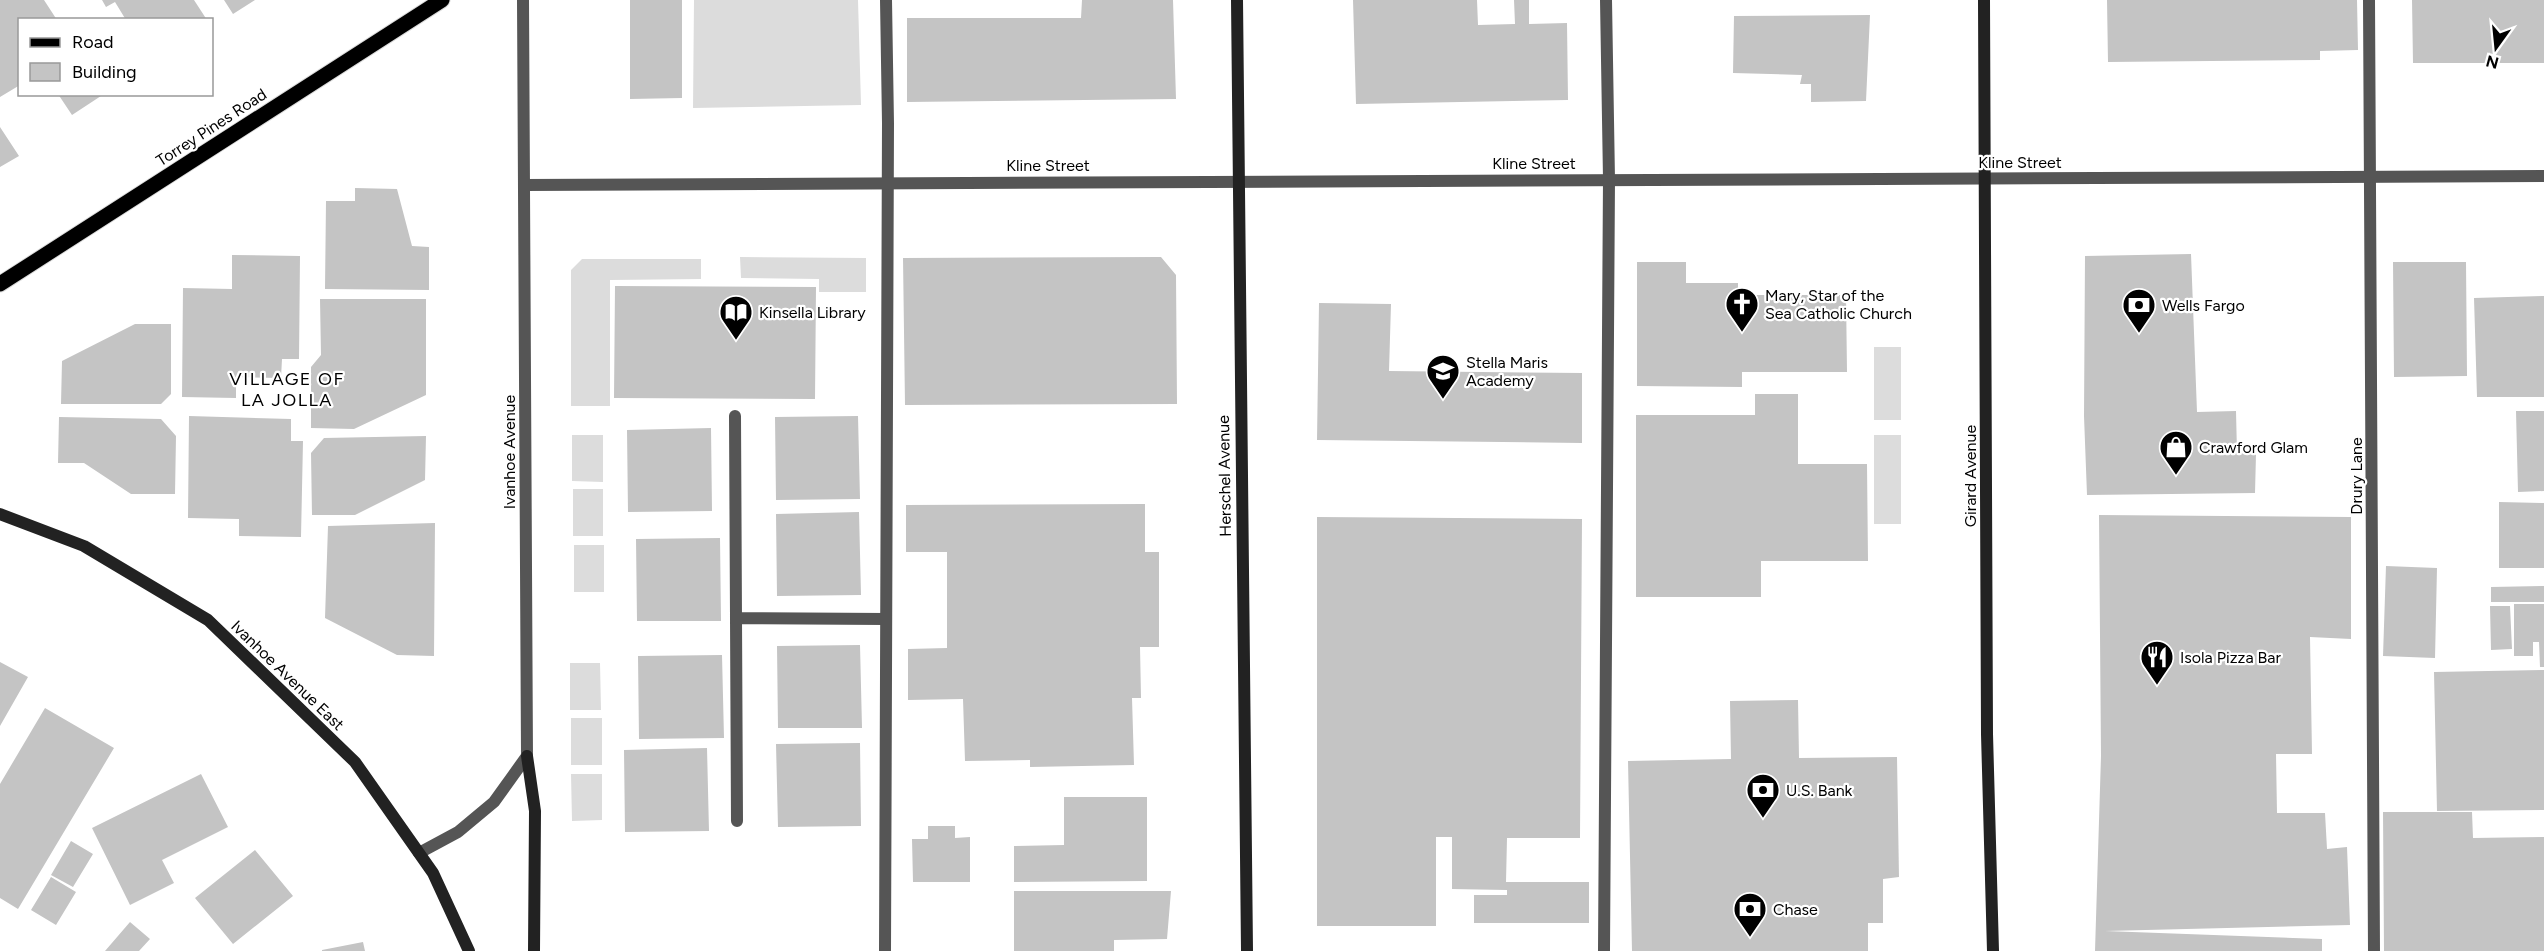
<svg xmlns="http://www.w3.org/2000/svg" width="2544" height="951" font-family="Figtree,sans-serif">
<rect width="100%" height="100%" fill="#fff"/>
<path fill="#dcdcdc" d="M694,0H858L861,105L693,108Z
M740,257L866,258V292H819V279L741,278Z
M582,259H701V279L610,280V406H571V270Z
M1874,347H1901V420H1874Z
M572,435H603V482L572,481Z
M1874,435H1901V524H1874Z
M573,489H603V536H573Z
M574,545H604V592H574Z
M570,663H600L601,710H570Z
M571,718H602V765H571Z
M571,774H602V820L572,821Z"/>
<path fill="#c4c4c4" d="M0,0H44L57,20H20V85L0,97Z
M102,0H194L207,20H126L115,2L106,7Z
M224,0H255L233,14Z
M630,0H682V98L630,99Z
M1082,0H1173L1176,99L907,102V18H1081Z
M1353,0H1477L1478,25L1515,24L1514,0H1529V24L1567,23L1568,100L1356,104Z
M2107,0H2357L2358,50L2320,51V60L2108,62Z
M2412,0H2544V63H2413Z
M1870,15L1866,101L1811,102V84H1800L1802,75L1733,73L1734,16Z
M58,94H104L72,115Z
M0,127L19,156L0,167Z
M355,188L397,189L412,246L429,247V290L325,289L326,201H355Z
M2191,254L2197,412L2236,411L2237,453L2256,454L2255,493L2087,495L2084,416L2085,256Z
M232,255L300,256L299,359H282L281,378L236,377V398L182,397L183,288L232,289Z
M1161,257L1176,275L1177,404L905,405L903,258Z
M1637,262H1686V283H1738V295H1846L1847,372H1742V387L1637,386Z
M2393,262H2466L2467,376L2394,377Z
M615,286L816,287L815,399L614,398Z
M2544,296V397H2477L2474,298Z
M320,299H426V395L354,429L311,428V367L321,355Z
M1319,303L1391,304L1389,371L1582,373V443L1317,440Z
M135,324H171V394L161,404H61L62,361Z
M1755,394H1798V464H1867L1868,561H1761V597H1636V415H1755Z
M2516,411H2544V491L2518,492Z
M189,416L291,419V441H303L301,537L239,536V519L188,518Z
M858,416L860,499L776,500L775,417Z
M59,417L161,419L176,436L175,494H131L84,463H58Z
M711,428L712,511L628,512L627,430Z
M426,436L425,480L355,515H312L311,453L324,438Z
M2499,502L2544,503V568H2499Z
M1145,504V552H1159V647H1140L1141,698H1132L1134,765L1030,767V760L965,761L963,699L908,700V649L947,648V552H906V505Z
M859,512L861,595L777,596L776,514Z
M2099,515L2351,517V639L2310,637L2312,754H2276L2277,813H2325L2327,849L2347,847L2350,925L2105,931L2322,939V951H2095L2101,756Z
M1317,517L1582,519L1580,838H1507L1506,882H1589V923H1474V895H1507V890L1452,889V837H1436V926H1317Z
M435,523L434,656L397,655L325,618L328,526Z
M720,538L721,621H637L636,539Z
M2386,566L2437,568L2435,658L2383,656Z
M2544,586V602H2491V587Z
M2514,604H2544V667H2540L2539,642H2533V656H2514Z
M2490,606H2510L2512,649L2491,650Z
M860,645L862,728H778L777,646Z
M722,655L724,738L639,739L638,656Z
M0,662L28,677L0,726Z
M2544,670V810L2437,811L2434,672Z
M1798,700L1799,758L1897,757L1899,877L1883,879V923H1868V951H1632L1628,761L1731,759L1730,701Z
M45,708L114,748L18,909L0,898V784Z
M860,743L861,826L778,827L776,744Z
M707,748L709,831L625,832L624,750Z
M201,774L228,827L162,860L174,883L130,905L92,828Z
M1064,797H1147V881L1014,882V846L1064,845Z
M2383,812H2472L2473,838L2544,837V951H2384Z
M928,826H955V838L970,837V882H913L912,839H928Z
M71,841L93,854L73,887L51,875Z
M255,850L293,896L233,944L195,898Z
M51,877L76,892L56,925L31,910Z
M1014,891H1171L1167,939L1114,940V951H1014Z
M130,922L150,939L139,951H105Z
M363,942L365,951H322V950Z"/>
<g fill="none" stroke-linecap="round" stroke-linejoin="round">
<g stroke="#dbdbdb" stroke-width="17">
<path id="primary" d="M0,284L442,0"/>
</g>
<path stroke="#555" stroke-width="12" d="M2369,0L2374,951
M735,416L736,618
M737,821L736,618L886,619
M885,951L888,123L886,0
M1604,951L1609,179L1606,0"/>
<path stroke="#555" stroke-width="12" d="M524,185L2544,176
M419,853L458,832L494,802L527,756L523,0"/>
<path stroke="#222" stroke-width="12" d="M1237,0L1247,951
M1984,0L1987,734L1993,951
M0,514L84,546L208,620L355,762L433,873L469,951
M527,756L535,811L534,951"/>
<use href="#primary" stroke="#000" stroke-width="15"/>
</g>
<defs>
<g id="church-pin" transform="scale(1.725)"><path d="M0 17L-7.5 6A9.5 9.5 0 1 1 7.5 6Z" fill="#000" stroke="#fff"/><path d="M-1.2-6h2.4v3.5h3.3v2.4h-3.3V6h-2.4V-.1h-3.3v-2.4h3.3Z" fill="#fff"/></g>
<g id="bank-pin" transform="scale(1.725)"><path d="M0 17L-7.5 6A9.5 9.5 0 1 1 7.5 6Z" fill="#000" stroke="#fff"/><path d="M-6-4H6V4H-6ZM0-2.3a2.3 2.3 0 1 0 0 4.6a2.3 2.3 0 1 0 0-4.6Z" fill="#fff"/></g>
<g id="library-pin" transform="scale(1.725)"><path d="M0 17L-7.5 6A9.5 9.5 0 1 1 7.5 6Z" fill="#000" stroke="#fff"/><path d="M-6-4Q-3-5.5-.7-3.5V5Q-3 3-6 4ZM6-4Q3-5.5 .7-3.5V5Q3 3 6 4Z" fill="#fff"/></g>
<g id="school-pin" transform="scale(1.725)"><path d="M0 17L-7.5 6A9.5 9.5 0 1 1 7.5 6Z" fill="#000" stroke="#fff"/><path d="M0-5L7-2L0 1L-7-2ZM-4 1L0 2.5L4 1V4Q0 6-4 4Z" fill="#fff"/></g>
<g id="shop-pin" transform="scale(1.725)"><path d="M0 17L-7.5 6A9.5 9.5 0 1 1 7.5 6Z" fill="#000" stroke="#fff"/><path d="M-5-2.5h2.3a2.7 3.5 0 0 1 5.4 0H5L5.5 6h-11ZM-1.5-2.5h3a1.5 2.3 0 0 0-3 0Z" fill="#fff"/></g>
<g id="restaurant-pin" transform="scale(1.725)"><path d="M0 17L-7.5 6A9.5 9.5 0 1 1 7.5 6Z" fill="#000" stroke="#fff"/><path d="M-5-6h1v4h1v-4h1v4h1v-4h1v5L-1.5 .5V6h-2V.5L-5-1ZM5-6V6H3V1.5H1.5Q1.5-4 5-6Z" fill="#fff"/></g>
</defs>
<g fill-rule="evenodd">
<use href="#church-pin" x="1742" y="304"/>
<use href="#bank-pin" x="2139" y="305"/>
<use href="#library-pin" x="736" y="312"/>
<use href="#school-pin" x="1443" y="371"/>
<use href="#shop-pin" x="2176" y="447"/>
<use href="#restaurant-pin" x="2157" y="657"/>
<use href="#bank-pin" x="1763" y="790"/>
<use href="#bank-pin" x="1750" y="909"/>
</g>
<g text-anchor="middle" stroke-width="4.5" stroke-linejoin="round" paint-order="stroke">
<g font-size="16" fill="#000" stroke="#fff">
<text transform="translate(211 127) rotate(-33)" y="6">Torrey Pines Road</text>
<text x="2020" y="168">Kline Street</text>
<text x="1534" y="169">Kline Street</text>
<text x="1048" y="171">Kline Street</text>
<text transform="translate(509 452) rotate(-90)" y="6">Ivanhoe Avenue</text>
<text transform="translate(1224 476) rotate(-91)" y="6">Herschel Avenue</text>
<text transform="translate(1970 476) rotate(-90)" y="6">Girard Avenue</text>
<text transform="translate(2356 476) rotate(-90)" y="6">Drury Lane</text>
<text transform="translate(288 675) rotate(44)" y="6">Ivanhoe Avenue East</text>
</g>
<g font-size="16" fill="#000" stroke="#fff" text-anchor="start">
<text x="1765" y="301">Mary, Star of the<tspan x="1765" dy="18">Sea Catholic Church</tspan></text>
<text x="2162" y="311">Wells Fargo</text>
<text x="759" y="318">Kinsella Library</text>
<text x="1466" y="368">Stella Maris<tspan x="1466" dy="18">Academy</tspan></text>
<text x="2199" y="453">Crawford Glam</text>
<text x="2180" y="663">Isola Pizza Bar</text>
<text x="1786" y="796">U.S. Bank</text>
<text x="1773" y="915">Chase</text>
</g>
<g font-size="18" letter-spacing="1.5" fill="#000" stroke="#fff">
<text x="287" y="385">VILLAGE OF<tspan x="287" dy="21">LA JOLLA</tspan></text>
</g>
</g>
<rect x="18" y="18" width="195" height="78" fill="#ffffff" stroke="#999999" stroke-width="1.5"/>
<rect x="30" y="38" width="30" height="9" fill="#000000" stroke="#999999" stroke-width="1.5"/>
<text x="72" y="48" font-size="18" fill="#000000">Road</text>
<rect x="30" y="63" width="30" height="18" fill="#c4c4c4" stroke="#999999" stroke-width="1.5"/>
<text x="72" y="78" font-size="18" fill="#000000">Building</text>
<g transform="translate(2496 48) rotate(195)" stroke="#ffffff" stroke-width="4.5" paint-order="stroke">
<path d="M0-4.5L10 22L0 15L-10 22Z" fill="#000000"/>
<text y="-9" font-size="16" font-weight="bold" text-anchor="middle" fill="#000000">N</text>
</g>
</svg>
